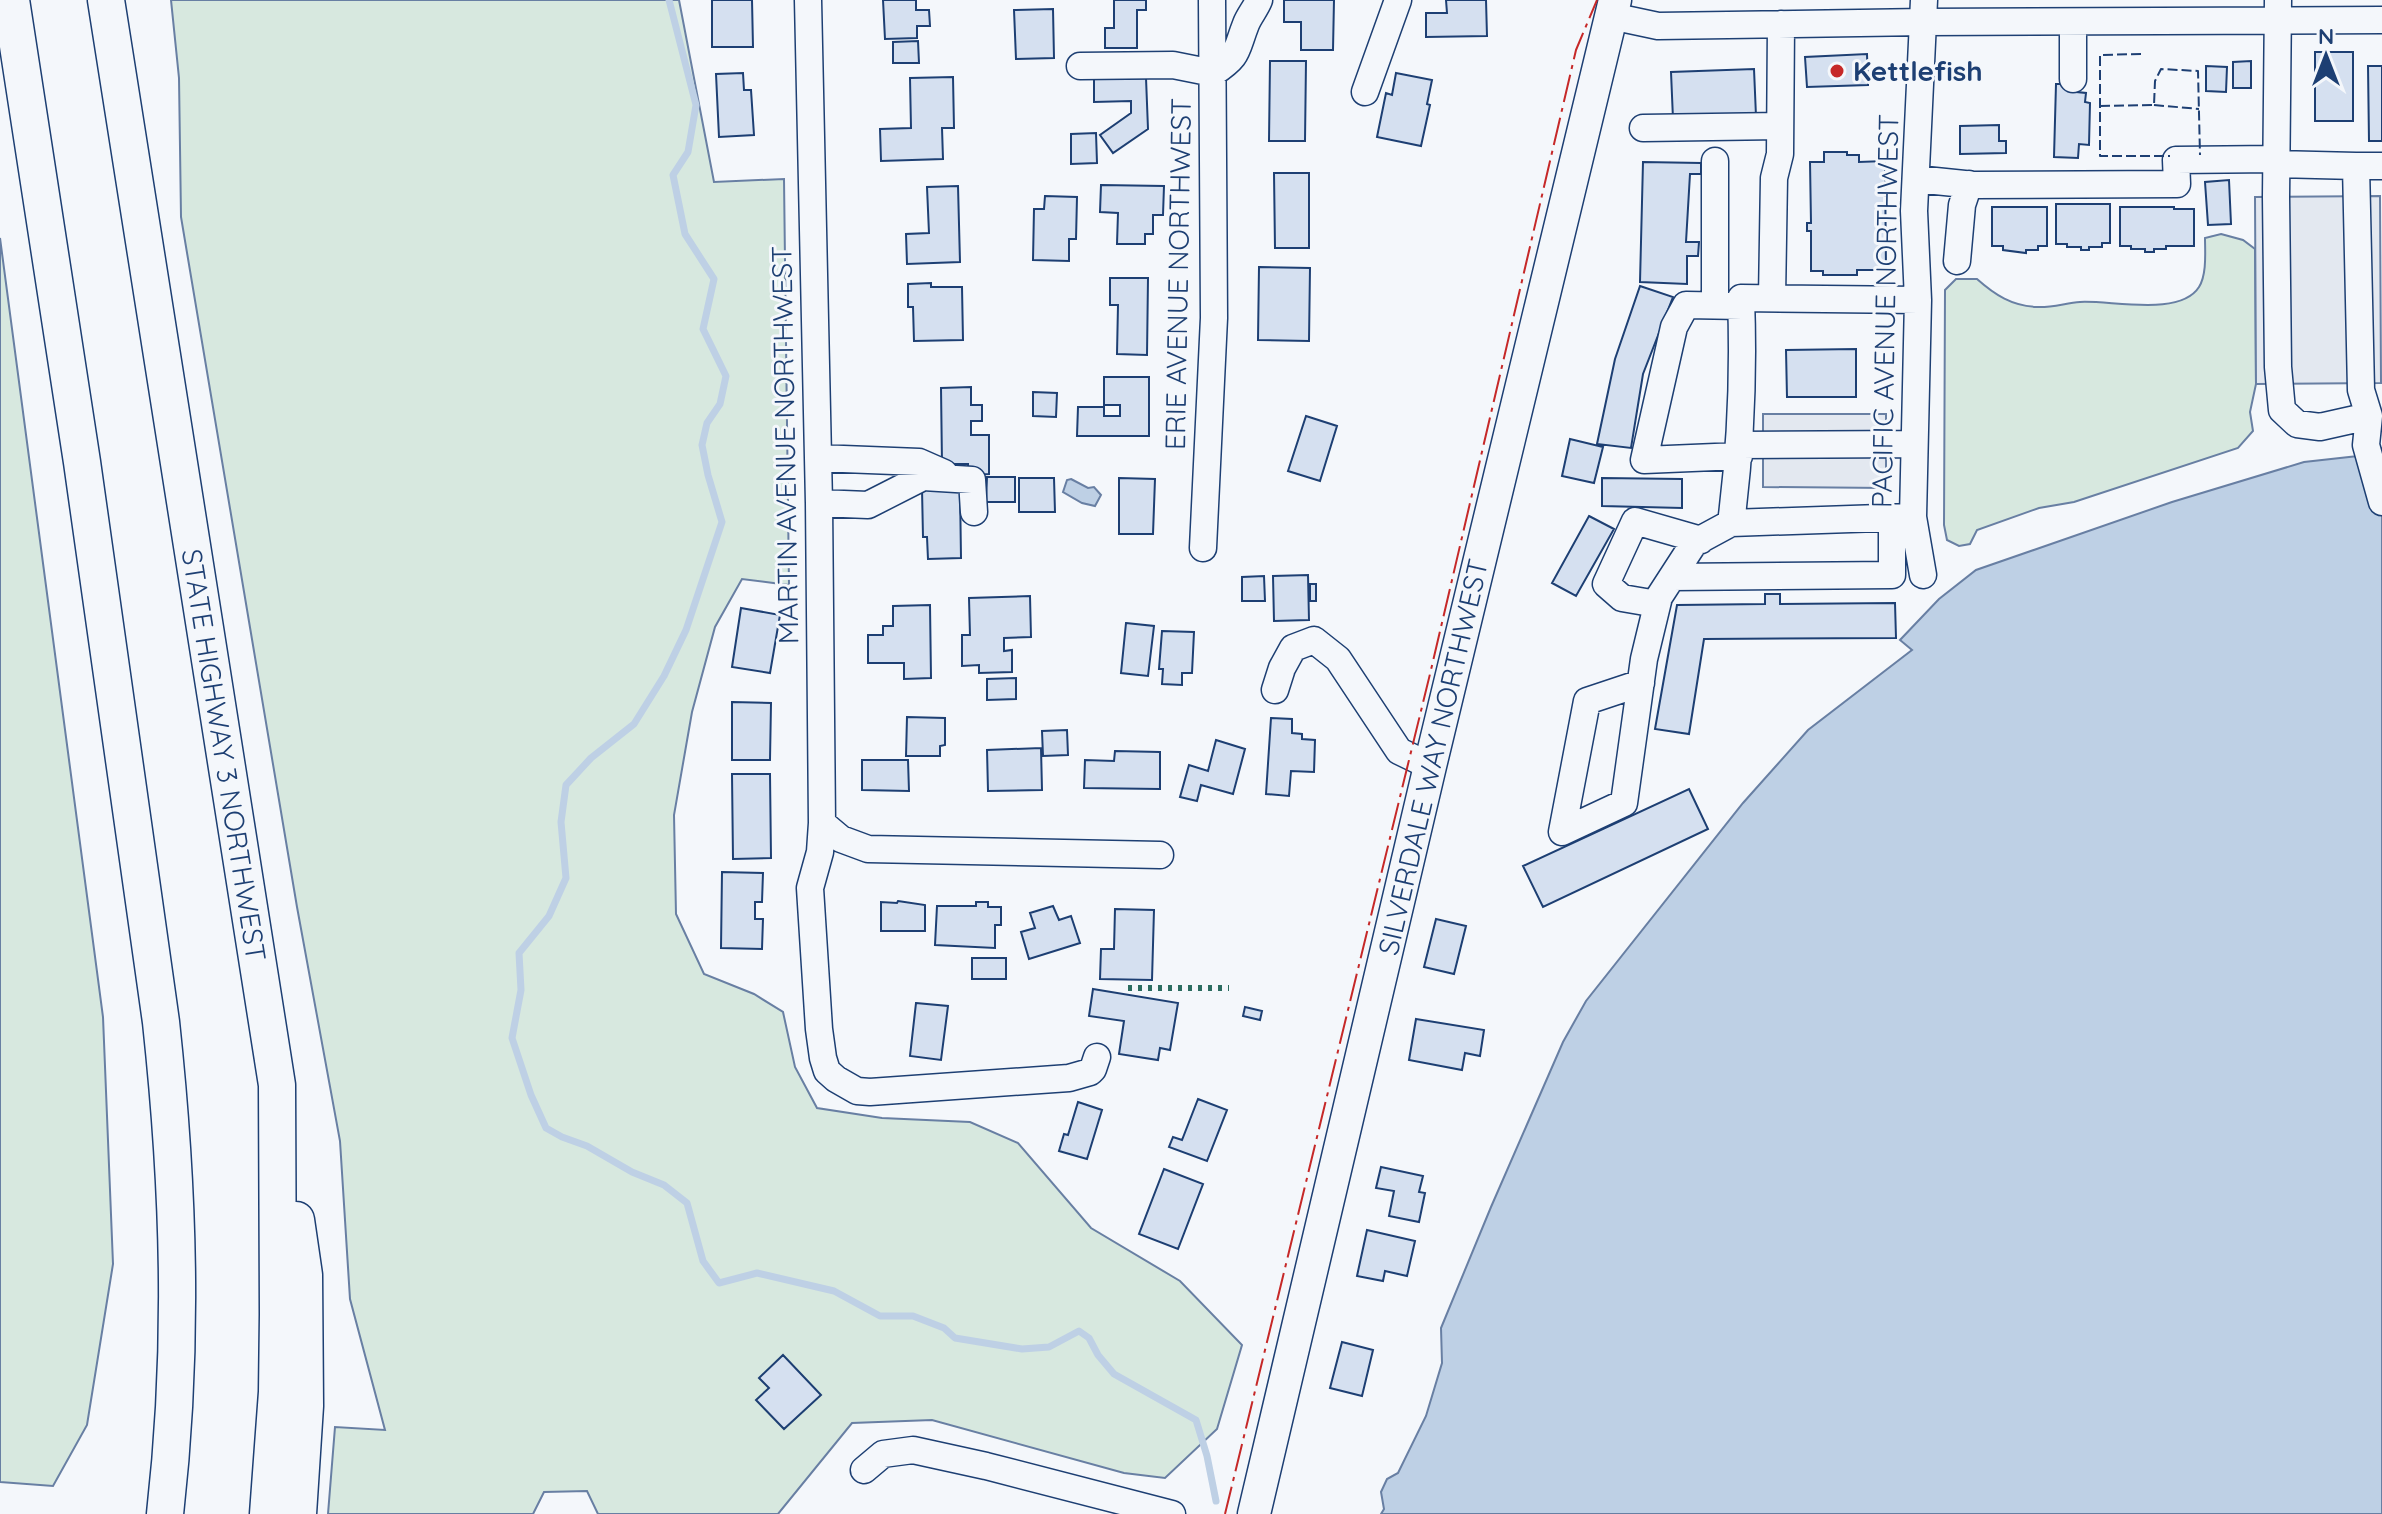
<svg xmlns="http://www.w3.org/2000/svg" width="2382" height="1514" font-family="Quicksand,sans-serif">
<rect width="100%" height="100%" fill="#f4f7fb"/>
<path fill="#d7e8df" stroke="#687fa3" stroke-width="2" d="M171,0H679L714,182L784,179L789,585L742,579L715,627L692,712L674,815L676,914L704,974L754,994L783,1012L795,1067L817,1108L882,1118L970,1122L1018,1143L1091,1228L1180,1281L1242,1345L1217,1429L1165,1478L1124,1473L932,1420L852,1423L778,1514H598L587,1491L544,1492L533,1514H328L335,1427L385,1430L350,1299L340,1141L297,907L181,217L179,78Z
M2221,234L2243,240L2255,249L2256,384L2250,412L2253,431L2238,448L2074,502L2039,508L1977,530L1970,544L1959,546L1947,540L1944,525L1945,290L1956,279H1977C1995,295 2012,306 2037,307C2051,308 2066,303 2080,302C2111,300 2180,317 2199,287C2207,274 2205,252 2205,238Z
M0,238L103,1017L113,1264L87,1425L53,1486L0,1482Z"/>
<path fill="#e3e8f0" stroke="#687fa3" stroke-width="2" d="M2380,196L2381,383L2256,384L2255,197Z
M1763,414H1886V488L1763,487Z"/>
<path fill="#bed0e5" stroke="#687fa3" stroke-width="2" d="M2382,448V1514H1381L1384,1509L1381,1492L1387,1479L1398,1473L1426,1416L1442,1363L1441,1328L1491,1207L1563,1042L1586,1001L1743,803L1808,730L1912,650L1900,640L1939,599L1976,570L2172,502L2304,462L2367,455Z
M1071,479L1088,488L1094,487L1101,495L1095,506L1082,503L1063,492L1067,480Z"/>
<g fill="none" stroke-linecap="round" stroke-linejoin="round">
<path stroke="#bed0e5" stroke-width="7" d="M669,0L696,105L688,152L673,175L685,234L714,279L703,329L726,376L720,404L707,423L702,445L708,475L722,522L686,630L664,676L634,724L591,758L566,785L561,822L566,878L549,916L519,953L521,990L512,1038L531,1095L546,1128L562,1137L587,1146L632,1172L664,1185L687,1203L703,1261L719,1283L757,1273L834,1291L880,1316H913L944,1328L955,1338L1022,1349L1049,1347L1079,1331L1089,1338L1098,1355L1114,1374L1196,1420L1207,1456L1216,1501"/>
</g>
<path fill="#d5e0f0" stroke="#1d3f73" stroke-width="2" d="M712,0H752L753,47H712Z
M883,0H916V10H929L930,26H917V38L885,39Z
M1114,0H1146V10H1137V48H1105V28H1114Z
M1284,0H1334L1333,50H1301V22H1284Z
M1446,0H1486L1487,36L1426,37V13H1447Z
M1053,9L1054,58L1016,59L1014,10Z
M918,41L919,63H893V42Z
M2315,52H2353V121H2315Z
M1867,54L1868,85L1807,87L1805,57Z
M1270,61H1306L1305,141H1269Z
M2251,61V88H2233V62Z
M2206,66L2227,67L2226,92L2206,91Z
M2368,66H2382V141H2369Z
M1754,69L1756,116L1673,119L1671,72Z
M743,73L744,90H751L754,135L719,137L716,74Z
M1396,73L1432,80L1427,104L1430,105L1421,146L1377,137L1386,93L1392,95Z
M953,77L954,128H942L943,159L881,161L880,129L911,128L910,78Z
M1146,78L1148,129L1113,153L1100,135L1131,113V101L1094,102V79Z
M2056,84H2078L2077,92L2086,93L2085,102L2090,103L2089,145L2079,144L2078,158L2054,157Z
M1999,125V141H2006V153L1960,154V126Z
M1096,133L1097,163L1071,164V134Z
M1824,152H1847V155H1859V162L1885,161L1886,270H1857V275H1823V271H1811V231H1807V223H1811L1810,162H1824Z
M1643,162L1701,163V174H1690L1686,242H1699L1698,256H1687V284L1640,282Z
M1274,173H1309V248H1275Z
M2229,180L2231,224L2208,225L2205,182Z
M1101,185L1164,186L1163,215H1153V234H1145V244H1117L1118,213L1100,212Z
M958,186L960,262L907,264L906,234L929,233L927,187Z
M1045,196L1077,197L1076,239H1069V261L1033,260L1034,209H1044Z
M2056,204H2110V243H2102V247H2089V250H2081V247H2067V244H2056Z
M1992,207H2047V246H2038V250H2026V253L2003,250V246H1992Z
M2120,207H2174V209H2194V246H2166V249H2154V252H2145V249H2131V246H2120Z
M1259,267L1310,268L1309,341L1258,340Z
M1110,278H1148L1147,355L1117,354L1118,305H1110Z
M931,283V287H962L963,340L914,341L913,307H908V284Z
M1640,286L1673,297L1643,374L1631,448L1597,444L1615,359Z
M1856,349V397H1787L1786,350Z
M1104,377H1149V436H1077L1078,407H1104V416H1120V405H1104Z
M971,387V405H982V421H971V435H989V474L968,475V464H942L941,388Z
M1033,392L1057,393L1056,417L1033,416Z
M1306,416L1337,426L1320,481L1288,471Z
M1570,439L1603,447L1594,483L1562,476Z
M987,477H1015V502H986Z
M1019,478H1054L1055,512H1019Z
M1119,478L1155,479L1153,534H1119Z
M1602,478L1682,479V508L1602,506Z
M922,489H960L961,558L928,559L927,537H923Z
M1589,516L1614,529L1576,596L1552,583Z
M1308,575L1309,620L1274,621L1273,576Z
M1264,576L1265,601H1242V577Z
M1310,584H1316V601H1310Z
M1765,594H1780V604L1895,603L1896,638L1704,639L1689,734L1655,729L1677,605L1765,604Z
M1030,596L1031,637L1004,638V651L1012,650V672L979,673V665L962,666V635H970L969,598Z
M930,605L931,678L904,679V663H868V635H883V626H893V606Z
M741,608L780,615L770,673L732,667Z
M1126,623L1154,626L1148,676L1121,673Z
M1162,631L1194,632L1192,673H1182V685L1162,684L1163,669H1159Z
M1016,678V699L987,700V679Z
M732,702L771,703L770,760H732Z
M907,717L945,718V745L940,746V756H906Z
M1271,718L1292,719V733L1302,734V739L1315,740L1314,772L1291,771L1289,796L1266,794Z
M1067,730L1068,755L1043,756L1042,731Z
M1216,740L1245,749L1233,794L1201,785L1197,801L1180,797L1189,765L1208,771Z
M1041,748L1042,790L988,791L987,750Z
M1115,751L1160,752V789L1084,788L1085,760L1114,761Z
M862,760H908L909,791L862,790Z
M732,774H770L771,858L733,859Z
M1689,789L1708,829L1543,907L1523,866Z
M722,872L763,873L762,902H755V919H763L762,949L721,948Z
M898,901L925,905V931H881V902L897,903Z
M976,902H988V907H1001V925H995V948L935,945L937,906H976Z
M1053,906L1059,920L1071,916L1080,943L1029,959L1021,932L1035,928L1030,913Z
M1115,909L1154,910L1152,980L1100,979L1101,949H1114Z
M1436,919L1466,926L1454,974L1424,967Z
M972,958H1006V979H972Z
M1093,989L1178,1003L1170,1050L1160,1048L1158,1060L1119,1054L1124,1021L1089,1016Z
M916,1003L948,1006L941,1060L910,1056Z
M1245,1007L1262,1011L1260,1020L1243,1016Z
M1416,1019L1484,1030L1480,1056L1465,1053L1462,1070L1409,1060Z
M1198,1099L1227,1110L1207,1161L1169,1147L1173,1137L1182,1140Z
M1078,1102L1102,1110L1087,1159L1059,1151L1064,1134L1068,1135Z
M1381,1167L1423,1176L1419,1192L1425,1193L1419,1222L1389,1216L1394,1191L1376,1188Z
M1164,1169L1203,1184L1178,1249L1139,1234Z
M1367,1230L1415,1241L1407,1276L1385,1271L1383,1281L1357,1276Z
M1342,1342L1373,1350L1362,1396L1330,1388Z
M783,1355L821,1395L784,1429L756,1400L769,1388L759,1378Z"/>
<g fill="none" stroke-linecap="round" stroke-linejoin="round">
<g stroke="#1d3f73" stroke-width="29">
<path id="minor" d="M808,0L819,503L822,823L820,852L810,888L819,1029L823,1058L827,1071L836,1079L857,1091L870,1092L1069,1078L1090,1072L1093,1069L1097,1057
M2278,0L2276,197L2278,367L2282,410L2297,424L2320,427L2369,416
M1611,16L1658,26L1924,22L2382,20
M1080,66L1173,65L1213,73C1240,55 1235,52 1246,24C1249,16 1256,8 1259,0
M2073,79V22
M1365,92L1398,0
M1643,128L1780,126
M1715,161V305
M2275,164L2356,166
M2382,166H2356L2361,390L2369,416L2366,445L2382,502
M1916,179L1974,185L2177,184L2176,160L2275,159
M1957,261L1962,205L1969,184
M1772,298L1774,178L1780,154L1781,24
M1740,445L1914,444
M1739,456L1644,460L1674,327L1686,305L1742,306
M818,458L919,462L944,473
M819,503L868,505L923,477L972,480L974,512
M1731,523L1909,517
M1203,548L1214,318L1212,0
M1923,575L1913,517L1918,300L1914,211L1924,0
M1672,577L1892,575V518
M1657,604L1622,598L1606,584L1635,521L1701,540
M1641,683L1587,701L1562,832L1624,803L1644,659L1659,597L1694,543L1731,523C1741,446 1744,377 1741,298L1918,300
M1275,690L1282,668L1293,648L1314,640L1338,659L1399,751L1430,766
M822,823L841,839L868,849L1160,855
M864,1470L883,1454L913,1450L986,1466L1172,1514"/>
</g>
<g stroke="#1d3f73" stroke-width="35">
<path id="major" d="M1254,1514L1430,766L1615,0"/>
</g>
<g stroke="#1d3f73" stroke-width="39">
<path id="highway" d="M11,0L82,462L161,1022C179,1189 184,1347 165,1514
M106,0L277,1085L278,1314L277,1392L268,1514
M296,1220L304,1275L305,1406L298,1514"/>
</g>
<use href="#minor" stroke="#f4f7fb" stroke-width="26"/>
<use href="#major" stroke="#f4f7fb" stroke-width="32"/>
<use href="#highway" stroke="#f4f7fb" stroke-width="36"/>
<path stroke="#2c6c60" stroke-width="6" stroke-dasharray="4 6" stroke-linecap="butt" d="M1128,988H1229"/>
<path stroke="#1d3f73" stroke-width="2" stroke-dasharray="10 4" stroke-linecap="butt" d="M2141,54L2100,55V156H2170
M2154,105L2199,109
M2100,106L2154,105L2155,81L2161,69L2198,71L2200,155"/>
<path stroke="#c62828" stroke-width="2" stroke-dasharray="28 6 4 6" stroke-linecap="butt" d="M1225,1514L1430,674L1576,50L1597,0"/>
</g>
<circle fill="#c62828" stroke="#f4f7fb" stroke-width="3" cx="1837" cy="71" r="8"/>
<g text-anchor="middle" stroke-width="6" stroke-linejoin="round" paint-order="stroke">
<g font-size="28" font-weight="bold" fill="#1d3f73" stroke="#f4f7fb" text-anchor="start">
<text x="1853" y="81">Kettlefish</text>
</g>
<g font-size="28" fill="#1d3f73" stroke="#f4f7fb">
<text transform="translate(1178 274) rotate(-89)" y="10">ERIE AVENUE NORTHWEST</text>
<text transform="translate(1885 311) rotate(-89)" y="10">PACIFIC AVENUE NORTHWEST</text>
<text transform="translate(785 445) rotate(-91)" y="10">MARTIN AVENUE NORTHWEST</text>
<text transform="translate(224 755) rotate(81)" y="10">STATE HIGHWAY 3 NORTHWEST</text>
<text transform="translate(1433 757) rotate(-77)" y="10">SILVERDALE WAY NORTHWEST</text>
</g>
</g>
<g transform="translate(2326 56)" stroke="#f4f7fb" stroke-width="6" paint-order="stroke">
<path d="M0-6L14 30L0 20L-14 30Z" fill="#1d3f73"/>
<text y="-12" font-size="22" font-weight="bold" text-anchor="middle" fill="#1d3f73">N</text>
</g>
</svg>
